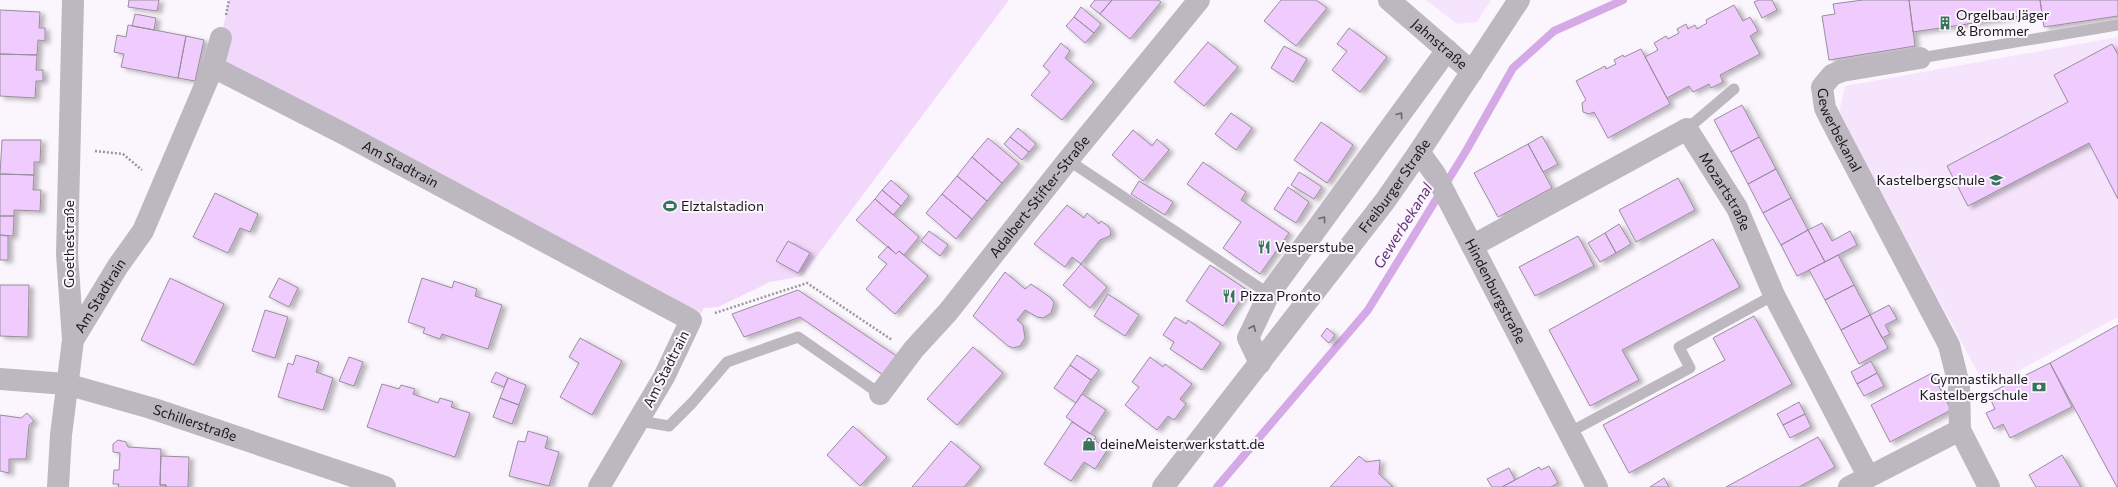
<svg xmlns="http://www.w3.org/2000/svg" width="2118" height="487" font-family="Commissioner,sans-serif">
<defs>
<filter id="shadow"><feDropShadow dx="4.5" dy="2.5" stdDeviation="2" flood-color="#0004"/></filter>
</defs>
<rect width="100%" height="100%" fill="#fbf6fd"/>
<path fill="#f6e4fd" d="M1426,0H1491L1477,22L1457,24Z
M2118,37V317L1986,388L1839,113L1845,86Z"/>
<path fill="#f2d9fc" d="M229,0H1009L802,276L770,282L718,307L704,308L701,313L695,309L690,310L213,67L221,38Z"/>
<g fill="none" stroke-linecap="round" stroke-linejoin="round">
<path stroke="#d4a9e6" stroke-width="8" d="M1217,487L1368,310L1466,151L1513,68L1554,31L1623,0"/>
</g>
<path fill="#f0ccfe" stroke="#988d9d" filter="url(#shadow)" d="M129,0H159L157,11L128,7Z
M1095,0H1112L1100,14L1090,6Z
M1112,0H1158L1161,2L1130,39L1100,14Z
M1281,0H1316L1327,8L1296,46L1264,21Z
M1759,0H1772L1777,10L1762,18L1754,2Z
M1863,0H1909L1915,46L1829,60L1822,16L1835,14L1833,4Z
M1909,0H2040L2042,13L1913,32Z
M2040,0H2118V16L2044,27Z
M1734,5L1743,21L1750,17L1758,31L1750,36L1760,54L1720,75L1723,82L1711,88L1709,84L1693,92L1689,86L1667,98L1645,57L1658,50L1654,43L1666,36L1668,39L1679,33L1677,29L1686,24L1688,29L1695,25L1697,29L1707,23L1706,20Z
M1081,7L1101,24L1094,33L1074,17Z
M0,10L40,12L39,28H45V41L38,40L37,55L0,54Z
M135,14L156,18L154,30L132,26Z
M1074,17L1094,33L1085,43L1066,26Z
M128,25L186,36L178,78L121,67L124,54L114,52L117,35L126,37Z
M1349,28L1387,57L1360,92L1332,70L1347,51L1337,44Z
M186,36L204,40L195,81L178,78Z
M1208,42L1238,67L1204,106L1174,82Z
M1061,43L1070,51L1065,58L1094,82L1062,120L1031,95L1050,72L1043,66Z
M2112,44L2118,55V199L2089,143L1968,206L1947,166L2068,102L2054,75Z
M1284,46L1307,59L1293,82L1271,68Z
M1641,49L1670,104L1608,138L1594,112L1589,114L1583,112L1582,103L1586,100L1576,81L1605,66L1606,69L1616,64L1614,60L1623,55L1624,57Z
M0,54L37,55L36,70H43V81H36L35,98L0,96Z
M1742,105L1759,137L1731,152L1714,120Z
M1231,113L1252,128L1236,150L1215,134Z
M1321,122L1353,145L1327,183L1294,160Z
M1018,128L1036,144L1029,152L1010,137Z
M1133,130L1152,146L1157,139L1169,150L1143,181L1112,155Z
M1542,136L1558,164L1543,172L1528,144Z
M1010,137L1029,152L1022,160L1004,144Z
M1759,137L1776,169L1748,184L1731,152Z
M988,138L1019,164L1002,183L972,157Z
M2,140H41L40,162H34V175L0,174Z
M1528,144L1552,188L1498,217L1474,173Z
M972,157L1002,183L987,201L957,176Z
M1203,162L1246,192L1241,200L1289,233L1260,274L1223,248L1241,222L1187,184Z
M1776,169L1791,198L1763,213L1748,184Z
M1299,172L1322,187L1314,199L1291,185Z
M0,174L34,175L33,190H41L40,211L14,210V216H0Z
M957,176L987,201L972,219L942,194Z
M1678,178L1695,210L1636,242L1619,210Z
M891,180L909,196L901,206L882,190Z
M1139,181L1173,202L1165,215L1131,194Z
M1288,187L1309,202L1296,223L1274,209Z
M882,190L901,206L893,215L875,199Z
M215,193L258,214L250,232L240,228L228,253L193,237Z
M942,194L972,219L956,239L926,213Z
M1791,198L1808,230L1781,245L1763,213Z
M875,199L919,237L904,255L899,251L896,254L856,220Z
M1067,205L1084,218L1087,213L1099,224L1101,221L1108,226L1111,231L1110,236L1100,240L1081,264L1072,257L1065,267L1034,244Z
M0,216H14L13,236L0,235Z
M1822,223L1832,241L1850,231L1857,245L1825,262L1808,230Z
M1619,224L1631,244L1616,253L1605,233Z
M1808,230L1825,262L1797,276L1781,245Z
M929,231L948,245L940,256L921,241Z
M1605,233L1616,253L1600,262L1588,243Z
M0,235L8,236V260H0Z
M1578,236L1594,266L1535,296L1519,267Z
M1713,239L1740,287L1622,350L1639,380L1590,406L1549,330Z
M788,241L810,253L798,273L776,261Z
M888,246L896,254L899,251L928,276L895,314L866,289L887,264L878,257Z
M1838,255L1854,285L1825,300L1809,270Z
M1081,264L1107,287L1090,308L1063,285Z
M1210,265L1247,290L1223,326L1186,301Z
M1005,272L1025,289L1031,284L1051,298L1054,303L1051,313L1043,318L1037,317L1025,310L1017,320L1023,325L1025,338L1020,346L1013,348L1008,346L973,316Z
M170,278L224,304L194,365L141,340Z
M279,278L298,288L289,307L269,297Z
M422,278L452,288L454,281L477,289L475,296L502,305L488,349L442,334L440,339L423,333L425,328L408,322Z
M0,285H29L28,337L0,336Z
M1854,285L1870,315L1841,330L1825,300Z
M798,290L898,357L886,377L800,317L744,337L732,314Z
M1108,294L1139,315L1125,336L1094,316Z
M1889,305L1897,319L1885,325L1890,334L1882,338L1870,315Z
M265,310L288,317L275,358L252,351Z
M1870,315L1888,348L1859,364L1841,330Z
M1754,316L1792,384L1629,473L1603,425L1725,360L1713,338Z
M1175,317L1186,324L1188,320L1221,343L1202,370L1170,349L1174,342L1163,335Z
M2118,325V487H2117L2050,363Z
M1327,328L1335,335L1329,343L1321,336Z
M580,338L622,361L592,415L560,397L579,363L569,357Z
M973,347L1003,373L957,425L927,399Z
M296,355L319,362L316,372L333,378L323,410L278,397L288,363L293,365Z
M1077,355L1099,370L1091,380L1070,365Z
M349,357L363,362L354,386L339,381Z
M1150,357L1163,367L1165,364L1192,384L1180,399L1186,404L1174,420L1168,416L1157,430L1125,405L1139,387L1132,382Z
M1871,361L1877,373L1857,384L1851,372Z
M2050,363L2072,407L2010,438L2003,424L1994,429L1986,413L1995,409L1988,394Z
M1070,365L1091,380L1076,403L1054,388Z
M496,372L508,378L504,387L491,382Z
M1877,373L1884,386L1864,396L1857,384Z
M1932,373L1951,410L1890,442L1871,405Z
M508,378L526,385L519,405L500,398Z
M382,384L399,389L401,385L415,389L413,394L438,403L440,398L453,402L451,407L470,413L455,457L367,427Z
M1082,394L1106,410L1090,434L1066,417Z
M500,398L519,405L512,424L493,417Z
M1799,402L1805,414L1783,425L1777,414Z
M27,413L34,421L29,425L26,459H9V473L0,471V415L21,418Z
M1805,414L1811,427L1790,438L1783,425Z
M1072,422L1096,437L1094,440L1108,449L1095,469L1084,462L1071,481L1044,464Z
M853,426L887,457L860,486L827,455Z
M528,431L548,437L545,448L559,452L549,486L509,476L518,441L525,442Z
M1818,437L1835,467L1799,487H1726Z
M118,440L126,442L128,447L161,449L160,485H166V487H118L119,484H113L114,470H119L120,453L113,452V444Z
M951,441L981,467L964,487H912Z
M2062,455L2081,487H2036L2029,475Z
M161,456L189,457L188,487H166V485H160Z
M1359,456L1366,462L1380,460L1379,474L1393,487H1330Z
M1549,466L1558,483L1551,487H1502L1539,467L1541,470Z
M1509,468L1515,480L1502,487H1492L1487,479Z
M1664,478L1669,487H1650Z"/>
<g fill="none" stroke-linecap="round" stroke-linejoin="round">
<path stroke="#9b979d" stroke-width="2.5" stroke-dasharray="2 2" stroke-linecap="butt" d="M226,15L229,0
M95,151L123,154L142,170
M715,313L807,283L892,340"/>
<path stroke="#bdb7bf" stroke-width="11" d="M1920,58L2118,25
M1687,129L1734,89
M1068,160L1269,294
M639,421L669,426L692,403L727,362L798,337L880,394
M1570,432L1690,368L1679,347L1774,295"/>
<g stroke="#bdb7bf" stroke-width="22">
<path id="s1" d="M1389,0L1472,72"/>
<path id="s2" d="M1920,58L1842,71L1832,75L1822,87L1825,108L1832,122L1949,345L1959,385L1960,430L1989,487"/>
<path d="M213,67L221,38"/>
<path id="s3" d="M1419,152L1435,174L1597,487"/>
<path id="s4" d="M1472,246L1687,129L1737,208L1774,295L1868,476"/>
<path id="s5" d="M73,340L118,266L143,231L213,67L346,135L691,320L664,377L599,487"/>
<path d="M1260,363L1248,338L1269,294L1447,50"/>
<path id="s6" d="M0,379L66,384L151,408L385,487"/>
<path id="s7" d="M880,394L914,349L948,312L1068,160L1199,0"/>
<path d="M58,487L61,435L73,340L67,254L73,0"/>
<path d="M1849,487L1960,430"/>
</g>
<path stroke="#bdb7bf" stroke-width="22" id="s8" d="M1163,487L1385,201L1419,152L1519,0"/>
</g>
<defs><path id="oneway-chevron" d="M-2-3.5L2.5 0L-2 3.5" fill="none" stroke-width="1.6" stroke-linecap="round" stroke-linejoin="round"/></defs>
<g stroke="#6c676e">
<use href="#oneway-chevron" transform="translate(1400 115) rotate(-54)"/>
<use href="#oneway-chevron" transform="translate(1323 219) rotate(-54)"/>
<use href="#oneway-chevron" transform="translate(1253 328) rotate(-65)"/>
</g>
<defs>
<g id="building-bare" transform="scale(1.08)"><path d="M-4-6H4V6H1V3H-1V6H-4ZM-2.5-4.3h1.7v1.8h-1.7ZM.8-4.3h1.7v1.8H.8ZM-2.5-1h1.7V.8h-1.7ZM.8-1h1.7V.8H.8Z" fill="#38735c" stroke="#fbf6fd" stroke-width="2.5" paint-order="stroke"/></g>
<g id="school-bare" transform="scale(1.08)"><path d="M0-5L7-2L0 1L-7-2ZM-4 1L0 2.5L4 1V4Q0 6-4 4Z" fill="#38735c" stroke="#fbf6fd" stroke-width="2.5" paint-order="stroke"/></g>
<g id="stadium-bare" transform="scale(1.08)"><path d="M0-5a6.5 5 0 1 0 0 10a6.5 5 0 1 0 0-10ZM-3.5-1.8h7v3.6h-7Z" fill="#38735c" stroke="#fbf6fd" stroke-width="2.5" paint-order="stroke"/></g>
<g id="restaurant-bare" transform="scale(1.08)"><path d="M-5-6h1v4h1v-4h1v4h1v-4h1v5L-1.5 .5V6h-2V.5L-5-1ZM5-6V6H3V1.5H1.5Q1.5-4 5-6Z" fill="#38735c" stroke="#fbf6fd" stroke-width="2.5" paint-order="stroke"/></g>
<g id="bank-bare" transform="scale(1.08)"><path d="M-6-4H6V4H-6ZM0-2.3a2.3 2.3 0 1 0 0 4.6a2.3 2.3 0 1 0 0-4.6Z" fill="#38735c" stroke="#fbf6fd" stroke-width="2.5" paint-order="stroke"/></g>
<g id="shop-bare" transform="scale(1.08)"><path d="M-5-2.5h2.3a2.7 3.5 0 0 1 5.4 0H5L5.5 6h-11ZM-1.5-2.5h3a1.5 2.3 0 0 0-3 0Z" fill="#38735c" stroke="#fbf6fd" stroke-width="2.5" paint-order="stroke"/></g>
</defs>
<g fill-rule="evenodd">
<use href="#building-bare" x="1945" y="23"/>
<use href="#school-bare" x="1996" y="180"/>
<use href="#stadium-bare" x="670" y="206"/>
<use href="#restaurant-bare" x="1264" y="247"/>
<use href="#restaurant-bare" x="1229" y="296"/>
<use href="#bank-bare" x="2039" y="387"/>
<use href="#shop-bare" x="1089" y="444"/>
</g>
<g text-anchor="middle" stroke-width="4" stroke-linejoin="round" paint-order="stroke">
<g font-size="14" fill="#1b171d" stroke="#fbf6fd" text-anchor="start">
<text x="1956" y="20">Orgelbau Jäger<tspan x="1956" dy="16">&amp; Brommer</tspan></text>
<text x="1985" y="185" text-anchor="end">Kastelbergschule</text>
<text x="681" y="211">Elztalstadion</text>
<text x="1275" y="252">Vesperstube</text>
<text x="1240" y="301">Pizza Pronto</text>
<text x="2028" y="384" text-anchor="end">Gymnastikhalle<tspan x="2028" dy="16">Kastelbergschule</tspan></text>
<text x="1100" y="449">deineMeisterwerkstatt.de</text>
</g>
<g font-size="14" fill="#1b171d" stroke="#fbf6fd">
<text dy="5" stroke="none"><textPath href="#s1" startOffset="67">Jahnstraße</textPath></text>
<text dy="5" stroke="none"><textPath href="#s2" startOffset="152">Gewerbekanal</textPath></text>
<text dy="5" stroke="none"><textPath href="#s5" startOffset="519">Am Stadtrain</textPath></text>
<text dy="5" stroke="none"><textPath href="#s8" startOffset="380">Freiburger Straße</textPath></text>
<text dy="5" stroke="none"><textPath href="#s4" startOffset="318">Mozartstraße</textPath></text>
<text dy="5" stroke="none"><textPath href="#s7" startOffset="254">Adalbert-Stifter-Straße</textPath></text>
<text transform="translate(69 244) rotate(-90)" y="5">Goethestraße</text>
<text dy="5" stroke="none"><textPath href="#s3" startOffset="159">Hindenburgstraße</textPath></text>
<text dy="5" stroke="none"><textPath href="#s5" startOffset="52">Am Stadtrain</textPath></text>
<text transform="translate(666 369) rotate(-63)" y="5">Am Stadtrain</text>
<text dy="5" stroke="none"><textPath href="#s6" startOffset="201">Schillerstraße</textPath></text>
</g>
<g font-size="15" font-style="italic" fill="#653078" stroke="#fbf6fd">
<text transform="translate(1403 226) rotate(-58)" y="5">Gewerbekanal</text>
</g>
</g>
</svg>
